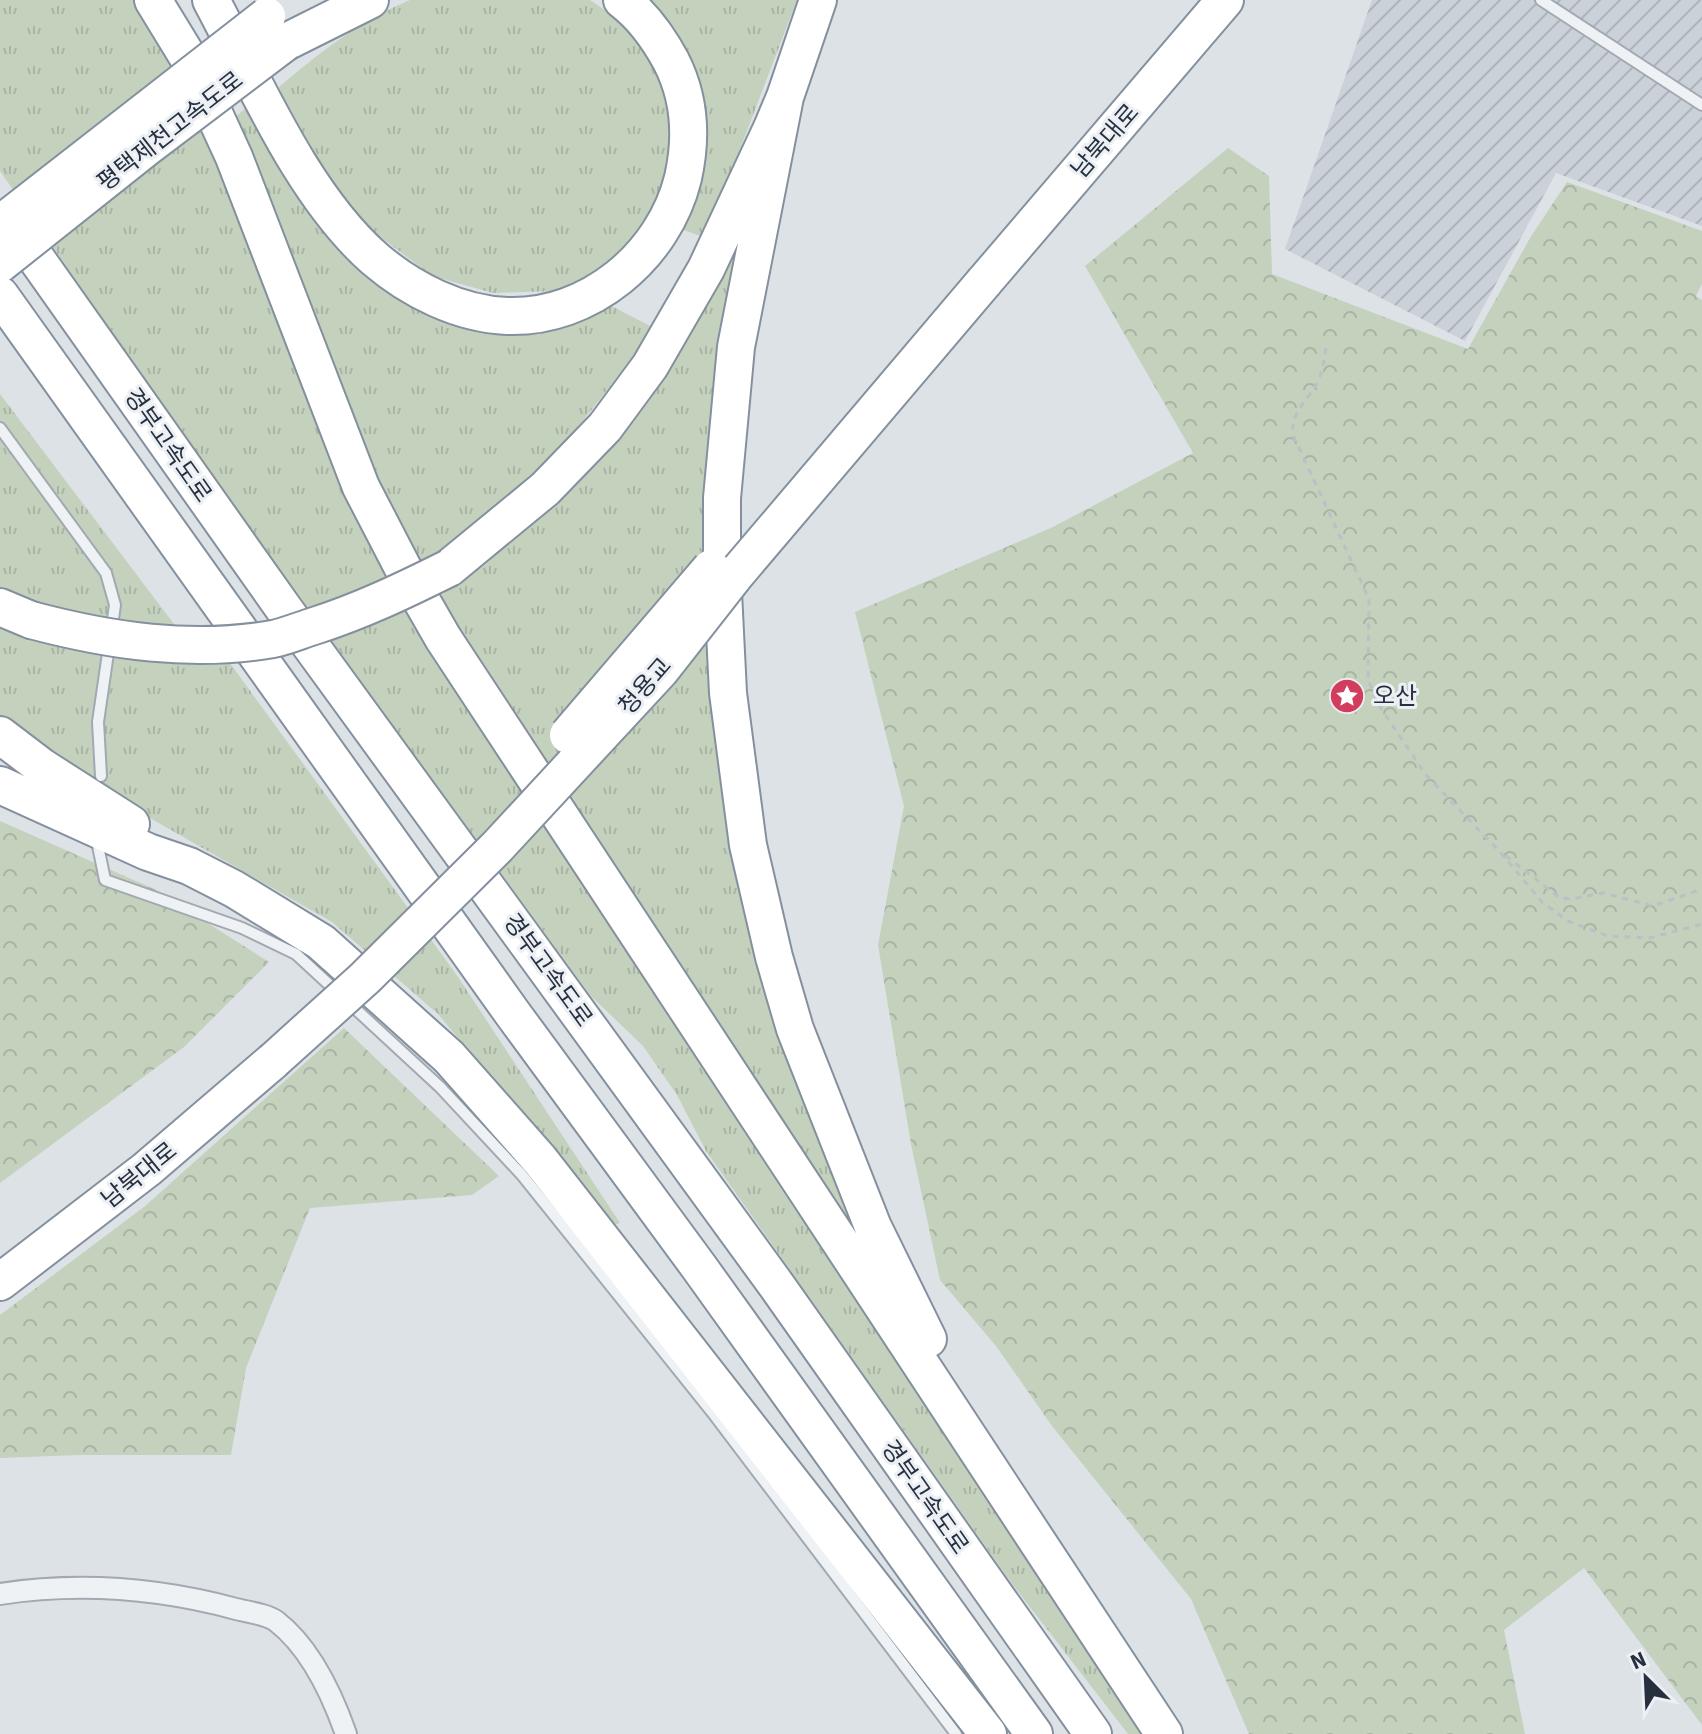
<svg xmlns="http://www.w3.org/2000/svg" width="1702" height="1734" font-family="'Source Sans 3','Noto Sans KR',sans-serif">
<defs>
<pattern id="industrial-furrows" width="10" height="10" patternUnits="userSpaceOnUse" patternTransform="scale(2)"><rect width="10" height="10" fill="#cbd1d9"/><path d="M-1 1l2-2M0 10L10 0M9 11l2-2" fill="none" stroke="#aeb4bb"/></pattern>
<pattern id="grass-tufts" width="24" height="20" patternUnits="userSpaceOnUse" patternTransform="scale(2)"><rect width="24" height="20" fill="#c4d1bd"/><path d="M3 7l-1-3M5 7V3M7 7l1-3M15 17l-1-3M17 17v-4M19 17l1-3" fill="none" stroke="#a8b4a4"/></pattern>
<pattern id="forest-crowns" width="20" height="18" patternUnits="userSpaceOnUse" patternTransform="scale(2)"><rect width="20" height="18" fill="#c4d1bd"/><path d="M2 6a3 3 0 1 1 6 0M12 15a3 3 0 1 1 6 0" fill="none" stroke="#a8b4a4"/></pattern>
</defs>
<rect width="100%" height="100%" fill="#dde2e7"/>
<path fill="url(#industrial-furrows)" d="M1372,0H1702V226L1556,173L1465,341L1285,249Z"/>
<path fill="url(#grass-tufts)" d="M0,0H143L174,55L321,415L1150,1734H1128L1013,1585L706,1151L677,1095L643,1046L591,996L258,542L0,171Z
M410,0H590L625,24L659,76L672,134L663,185L649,217L630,243L598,273L556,291L493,293L432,276L378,235L336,191L292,122L279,87C319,53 361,20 410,0Z
M643,0H797L706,238L673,226L698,168Z
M256,99L299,178L475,320L600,300L654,328C585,420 522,508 418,562L371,478L232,120Z
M744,220L727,756L870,1259L436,599L486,564L555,500Z
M0,394L174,624L227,659L456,974L620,1223L613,1225L438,1014L332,922L113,797L0,720V619L25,629L39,603L0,588Z"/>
<path fill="url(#forest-crowns)" d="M1228,148L1269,176L1272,274L1468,349L1530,238L1567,182L1702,231V284L1696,296L1702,300V1725L1584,1568L1504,1630L1525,1734H1249L1191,1599L1052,1426L996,1346L940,1280L911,1144L878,945L904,806L855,612L1053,527L1193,453L1085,266Z
M0,821L154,889L269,962L184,1047L0,1183Z
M344,1028L499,1176L472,1195L310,1208L246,1368L231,1455H79L0,1458V1315L144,1207Z"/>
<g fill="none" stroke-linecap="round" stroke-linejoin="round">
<g stroke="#a2a9b1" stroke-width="14">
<path id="lane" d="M1541,0L1702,105
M0,428L106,573L115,605L98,722L101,776
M97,841L105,880L242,928L296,954L440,1087L522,1175L712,1412L956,1734"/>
</g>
<g stroke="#a2a9b1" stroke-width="24">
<path id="street" d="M0,1594C79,1582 158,1588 236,1609C248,1612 266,1614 276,1621C311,1648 332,1694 346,1734"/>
</g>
<g stroke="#84909e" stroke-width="40">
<path id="highway" d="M153,0L189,59L234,157L361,487L404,570L443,638L1164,1734
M211,0C256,84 303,196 375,259C411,290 459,314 507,316C589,319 664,256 683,178C692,138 690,98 671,61C658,37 643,16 622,0
M286,42L370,0
M785,97L736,347L722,498V572L728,693L748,845L774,957L795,1029L873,1227L928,1339
M9,220L284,609L777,1286L1093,1734
M984,282L1225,0
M0,295L513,1014L699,1267L1034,1734
M449,568L545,489L605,427L650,366L706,269L772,128L785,97L818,0
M0,607L31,620
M0,735L42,767L131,824
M0,785L148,852L189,866L234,889L321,942L449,1057L540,1160L988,1734
M0,1282L147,1169L273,1061"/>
</g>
<path stroke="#bbc0c5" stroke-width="3" stroke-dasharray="6 6" stroke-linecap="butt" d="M1326,348C1324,359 1323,370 1318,381C1309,400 1290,412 1293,435L1369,599L1368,680L1380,707L1426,775L1500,852L1543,903L1570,922L1608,936L1650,938L1702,924
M1506,856L1560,898L1571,899L1603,893L1653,906L1702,889"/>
<use href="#lane" stroke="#eff2f5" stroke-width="10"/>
<use href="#street" stroke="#eff2f5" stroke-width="20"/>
<use href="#highway" stroke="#fff" stroke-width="36"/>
<g stroke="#84909e" stroke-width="40" stroke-linecap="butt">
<path id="highway-bridge" d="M0,224L267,16
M0,264L146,148L286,42
M31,620C110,641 191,653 273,639C287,636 301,630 314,626C361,611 405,590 449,568
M568,735L711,568
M273,1061L365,978L497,847L661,670L737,573L984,282"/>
</g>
<use href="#highway-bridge" stroke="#fff" stroke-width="36"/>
</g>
<defs>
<g id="sight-disc" transform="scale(1.8)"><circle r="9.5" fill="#d23c5d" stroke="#ecf0f5"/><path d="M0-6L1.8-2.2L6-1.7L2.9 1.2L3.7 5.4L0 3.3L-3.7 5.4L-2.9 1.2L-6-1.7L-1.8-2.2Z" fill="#fff"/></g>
</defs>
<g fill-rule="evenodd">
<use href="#sight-disc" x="1347" y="696"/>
</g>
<g text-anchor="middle" stroke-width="6" stroke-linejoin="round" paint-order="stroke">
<g font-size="24" fill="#26303e" stroke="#ecf0f5">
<text transform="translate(170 131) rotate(-38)" y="8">평택제천고속도로</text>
<text transform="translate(1105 141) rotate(-49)" y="8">남북대로</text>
<text transform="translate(168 445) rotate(55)" y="8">경부고속도로</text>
<text transform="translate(645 686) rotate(-49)" y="8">청용교</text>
<text transform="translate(548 970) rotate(54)" y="8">경부고속도로</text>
<text transform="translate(139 1175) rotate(-39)" y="8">남북대로</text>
<text transform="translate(925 1497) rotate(55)" y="8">경부고속도로</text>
</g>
<g font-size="24" fill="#26303e" stroke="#ecf0f5" text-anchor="start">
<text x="1373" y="704">오산</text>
</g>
</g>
<g transform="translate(1646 1678) rotate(336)" stroke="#ecf0f5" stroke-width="6" paint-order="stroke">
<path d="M0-6L14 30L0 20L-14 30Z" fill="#26303e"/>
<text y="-12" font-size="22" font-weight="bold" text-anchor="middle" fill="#26303e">N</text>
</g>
</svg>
